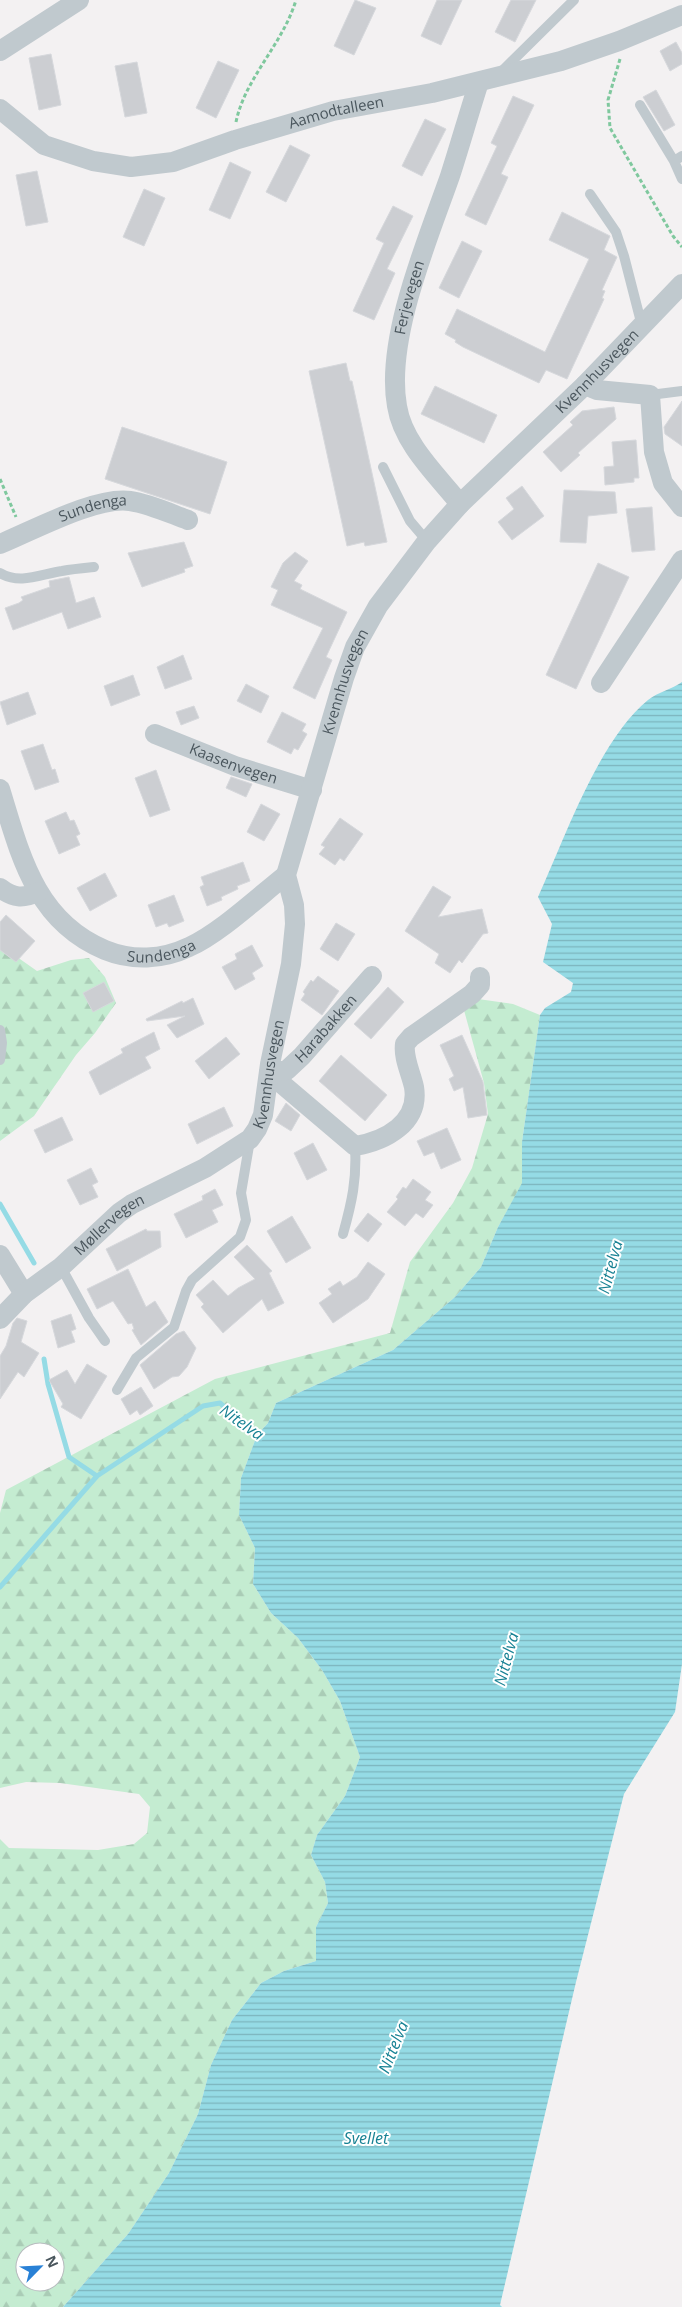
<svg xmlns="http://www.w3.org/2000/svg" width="682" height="2307" font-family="'Open Sans',sans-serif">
<defs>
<pattern id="forest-firs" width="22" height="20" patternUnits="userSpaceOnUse" patternTransform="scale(1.25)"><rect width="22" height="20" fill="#c4ecd1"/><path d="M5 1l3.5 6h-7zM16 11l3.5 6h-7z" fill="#aaccb6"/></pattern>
<pattern id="water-rules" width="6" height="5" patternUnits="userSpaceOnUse" patternTransform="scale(1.25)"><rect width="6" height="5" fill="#95dbe5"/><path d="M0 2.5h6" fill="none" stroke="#7cb4bd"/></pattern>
</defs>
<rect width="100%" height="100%" fill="#f3f1f2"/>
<path fill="url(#forest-firs)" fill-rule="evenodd" d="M0,945L37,971L71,960L89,958L105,977L116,1003L95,1033L76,1055L34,1116L0,1141Z
M478,999L513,1004L540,1015L522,1142V1184L498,1227L481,1267L455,1297L393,1350L276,1403L268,1423L257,1435L241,1478L239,1515L255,1548L253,1584L271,1613L298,1638L322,1670L340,1701L360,1757L345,1796L317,1835L311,1855L325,1882L328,1903L316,1927V1961L284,1971L261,1983L232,2020L211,2065L198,2114L169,2173L128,2234L63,2307H0V1839L9,1848L98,1850L134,1844L147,1833L150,1807L139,1794L60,1783L26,1782L0,1788V1513L6,1490L215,1379L390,1333L410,1262L453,1203L472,1168L488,1114L484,1083L462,1003ZM25,2252H55V2282H25Z"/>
<path fill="url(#water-rules)" d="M682,682V1664L675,1712L624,1794L576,1982L500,2305L502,2307H63L128,2234L169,2173L198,2114L211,2065L232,2020L261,1983L284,1971L316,1961V1927L328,1903L325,1882L311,1855L317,1835L345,1796L360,1757L340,1701L322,1670L298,1638L271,1613L253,1584L255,1548L239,1515L241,1478L257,1435L268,1423L276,1403L393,1350L455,1297L481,1267L498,1227L522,1183V1142L540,1015L545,1008L571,992L573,983L543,962L552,924L538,897C565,838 598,741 648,700C658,692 672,689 682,682Z"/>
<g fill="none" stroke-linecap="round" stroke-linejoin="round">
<path stroke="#95dbe5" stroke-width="5" d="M0,1204L34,1263
M44,1359L48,1384L69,1457L97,1476L203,1406L220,1403L261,1438
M0,1587L97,1476"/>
</g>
<path fill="#ccced2" stroke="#d6d8dc" d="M355,0L376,8L354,55L334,46Z
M437,0H462L441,45L421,36Z
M511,0H536L515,42L495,32Z
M676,42L682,53V64L670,71L660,51Z
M51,54L61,105L39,110L29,58Z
M218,61L239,70L216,118L196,108Z
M137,62L147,113L125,117L115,66Z
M656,90L675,125L664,131L643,97Z
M513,96L534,105L501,174L508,177L486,225L465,215L497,146L491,143Z
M425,119L446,129L422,176L402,166Z
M290,145L310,155L286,202L266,192Z
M230,162L251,172L230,219L209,210Z
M37,171L48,222L26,226L16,175Z
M144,189L165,198L144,246L123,237Z
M393,206L413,216L387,269L395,273L374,320L353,311L384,243L376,239Z
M562,212L610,236L604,250L617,257L602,290L605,291L602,298L604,299L567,379L546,370L539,383L463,347L455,342L456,340L445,334L457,309L545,352L589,259L549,240Z
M462,241L482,251L459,298L439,288Z
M346,363L350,381H352L387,542L365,546L364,542L347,546L309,371Z
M435,386L497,415L484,443L421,414Z
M682,401V446L665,434L664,427Z
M614,407L616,419L578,453L580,455L561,472L543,452L573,425L570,422L582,411Z
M122,427L227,462L210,514L105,479Z
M636,440L639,478H634V482L605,485L604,467L614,466L612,442Z
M522,486L544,516L512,540L498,522L514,509L506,498Z
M564,490L615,492L617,513L588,516L586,543L560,542Z
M652,507L655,550L632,552L626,509Z
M184,542L193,566L184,569L185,572L142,587L128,553Z
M295,552L308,561L294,581L302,585L300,589L347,612L326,657L332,660L315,699L293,688L323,628L271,605L278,590L271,587L283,563Z
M598,563L629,577L576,689L546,675Z
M69,577L76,603L94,597L101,617L68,629L62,612L13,630L5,608L19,603L23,600L21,597L50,587L49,581Z
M183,655L192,679L165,689L157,667Z
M133,675L140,695L111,706L104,686Z
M246,684L269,696L261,713L237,701Z
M28,692L36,714L7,725L0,702Z
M194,706L199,718L181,725L176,712Z
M282,712L306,724L302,731L307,734L298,750L294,748L291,754L267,742Z
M43,744L52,770L55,769L59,782L35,790L21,751Z
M156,770L170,810L150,817L135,778Z
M231,777L252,784L246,797L226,788Z
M261,804L280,814L264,841L247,832Z
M66,812L70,821L74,820L80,834L76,836L80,845L59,854L45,821Z
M340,818L363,834L344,861L340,858L335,865L319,854L325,847L321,845Z
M243,862L250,881L237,886L238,889L221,897L222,900L207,906L200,887L204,885L201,877Z
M105,873L117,896L90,911L77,888Z
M433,886L451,897L438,917L482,909L488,933L483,934L462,963L459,960L450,973L435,963L439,954L405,931Z
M174,895L184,921L169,927L167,923L156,927L148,905Z
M6,915L35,941L16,962L0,950V922Z
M336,923L355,934L338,961L320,949Z
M252,945L263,966L252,973L255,979L235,990L222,967L237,959L235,954Z
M318,976L339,991L322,1015L301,1000L305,994L303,992L311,980L313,982Z
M104,982L114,1001L93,1012L83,993Z
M388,987L404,1002L371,1039L354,1024Z
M193,998L204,1024L177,1038L167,1025L185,1016L147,1021L146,1019L182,1001L183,1003Z
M154,1032L160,1049L145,1057L151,1068L100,1095L89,1072L123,1053L121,1049Z
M462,1035L483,1082L487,1115L468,1118L463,1087L454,1091L449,1079L454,1076L440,1045Z
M226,1037L240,1054L209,1079L195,1061Z
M341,1055L387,1095L365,1121L319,1081Z
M286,1103L300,1115L291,1131L275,1121Z
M224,1107L233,1126L197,1144L188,1124Z
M62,1117L73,1140L45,1153L34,1130Z
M447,1128L461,1160L441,1169L434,1152L424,1156L417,1141Z
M313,1143L327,1170L307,1180L294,1153Z
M91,1168L98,1182L92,1185L98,1197L80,1205L67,1180Z
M413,1179L431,1192L425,1200L433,1205L423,1218L416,1213L405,1226L387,1212L398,1199L396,1197L403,1187L406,1189Z
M215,1189L223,1205L212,1210L218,1222L186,1238L174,1214L203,1200L202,1196Z
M368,1213L382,1224L368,1242L354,1231Z
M292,1216L311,1248L286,1263L267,1231Z
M146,1229L147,1231H160L161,1247L117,1271L106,1249Z
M247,1245L272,1271L269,1273L284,1303L268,1311L262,1299L223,1333L201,1307L204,1304L196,1295L213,1280L228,1296L238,1288L255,1279L234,1257Z
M368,1262L385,1274L368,1299L333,1323L319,1303L332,1294L328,1289L340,1281L343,1286L357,1277Z
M128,1269L146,1307L155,1301L168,1322L141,1345L132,1330L134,1329L132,1323L128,1324L113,1301L97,1309L87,1289Z
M71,1314L76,1329L71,1331L75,1342L58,1348L51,1321Z
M17,1318L27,1321L21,1342L39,1353L24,1377L18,1372L0,1399V1356L6,1346L13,1323Z
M184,1331L196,1348L187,1367L179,1376L172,1377L154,1389L140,1365L176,1334Z
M87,1364L107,1376L81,1419L61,1407L63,1404L49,1380L67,1370L75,1384Z
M141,1387L153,1406L140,1415L137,1410L130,1415L121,1399Z"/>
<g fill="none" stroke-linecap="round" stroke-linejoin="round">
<path stroke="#7fc89e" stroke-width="3" stroke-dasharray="4 2.5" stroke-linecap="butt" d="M620,59L608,100L610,128L673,236L682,247
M236,122C245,78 283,44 296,0
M0,479L16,517"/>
<path stroke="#c0c9ce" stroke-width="10" d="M500,73L574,0
M640,105L674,161
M682,156L674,161L682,179
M590,194L616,232L624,256L642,326
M650,395L682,391
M383,467L410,521L427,541
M0,573C20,585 41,574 62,571C73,569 84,568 94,567
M0,1030L2,1043L0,1060
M343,1234C352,1202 357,1179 355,1146
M61,1267L89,1318L105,1341
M117,1390L136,1358L174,1327L186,1291L192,1280L240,1237L246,1220L241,1193L250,1140"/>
<g stroke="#c0c9ce" stroke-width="20">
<path d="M0,51L79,0"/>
<path id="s1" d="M0,109L44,145L93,161L131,167L173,162L235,140L333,111L432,93L561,61L619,41L682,15"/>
<path d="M585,385L597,390L650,395L654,452L663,483L682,507"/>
<path id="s2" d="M460,504C437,475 403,444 397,406C385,339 428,239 450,176C460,145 469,113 479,82"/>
<path id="s3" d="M0,544C32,531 96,496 130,501C150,504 169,513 188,520"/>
<path d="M601,683L682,560"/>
<path id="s4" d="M155,734L235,766L312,790"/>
<path id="s5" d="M0,789C20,854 35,921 105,950C132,961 162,960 189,947C220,933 258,897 286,875"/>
<path d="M0,888C13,898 23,899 38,892"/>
<path d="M269,1073L355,1146C385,1141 420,1123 414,1087C411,1073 403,1058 405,1044L411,1037L472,994L480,985V977"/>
<path id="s6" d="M269,1073L287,1070L302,1056L372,976"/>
<path d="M0,1255L24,1294"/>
<path id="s7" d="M0,1319L24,1294L61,1267L119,1213L132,1204L205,1168L250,1139L257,1129L263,1115L270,1064L291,964L295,924L294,905L286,875L344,678L355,647L378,606L427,541L460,504L585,385L682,284"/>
</g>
</g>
<g text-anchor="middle" stroke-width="4" stroke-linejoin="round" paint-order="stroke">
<g font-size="15" fill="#4a565d" stroke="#fff">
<text dy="5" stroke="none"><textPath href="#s1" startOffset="360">Aamodtalleen</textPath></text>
<text dy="5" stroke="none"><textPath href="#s2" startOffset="228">Ferjevegen</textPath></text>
<text dy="5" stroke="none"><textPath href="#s7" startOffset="1189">Kvennhusvegen</textPath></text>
<text dy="5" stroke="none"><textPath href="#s3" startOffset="100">Sundenga</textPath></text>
<text dy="5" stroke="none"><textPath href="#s7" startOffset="784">Kvennhusvegen</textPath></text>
<text dy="5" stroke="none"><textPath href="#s4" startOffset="84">Kaasenvegen</textPath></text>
<text dy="5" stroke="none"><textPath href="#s5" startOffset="258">Sundenga</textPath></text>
<text dy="5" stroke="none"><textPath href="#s6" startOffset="75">Harabakken</textPath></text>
<text dy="5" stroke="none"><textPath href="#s7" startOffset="379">Kvennhusvegen</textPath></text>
<text dy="5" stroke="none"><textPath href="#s7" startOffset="145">Møllervegen</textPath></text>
</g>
<g font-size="16" font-style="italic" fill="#188294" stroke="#fff">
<text transform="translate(610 1267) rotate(-75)" y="6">Nittelva</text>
<text transform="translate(242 1422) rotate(35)" y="6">Nitelva</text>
<text transform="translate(506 1659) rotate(-75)" y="6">Nittelva</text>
<text transform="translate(393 2047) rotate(-68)" y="6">Nittelva</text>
<text x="366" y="2144">Svellet</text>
</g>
</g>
<g transform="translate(40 2267) rotate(66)"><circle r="24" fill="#ffffff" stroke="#b7bbbe"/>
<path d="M0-4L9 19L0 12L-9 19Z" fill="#2981d6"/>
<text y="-8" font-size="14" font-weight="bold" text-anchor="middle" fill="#4a565d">N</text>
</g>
</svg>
